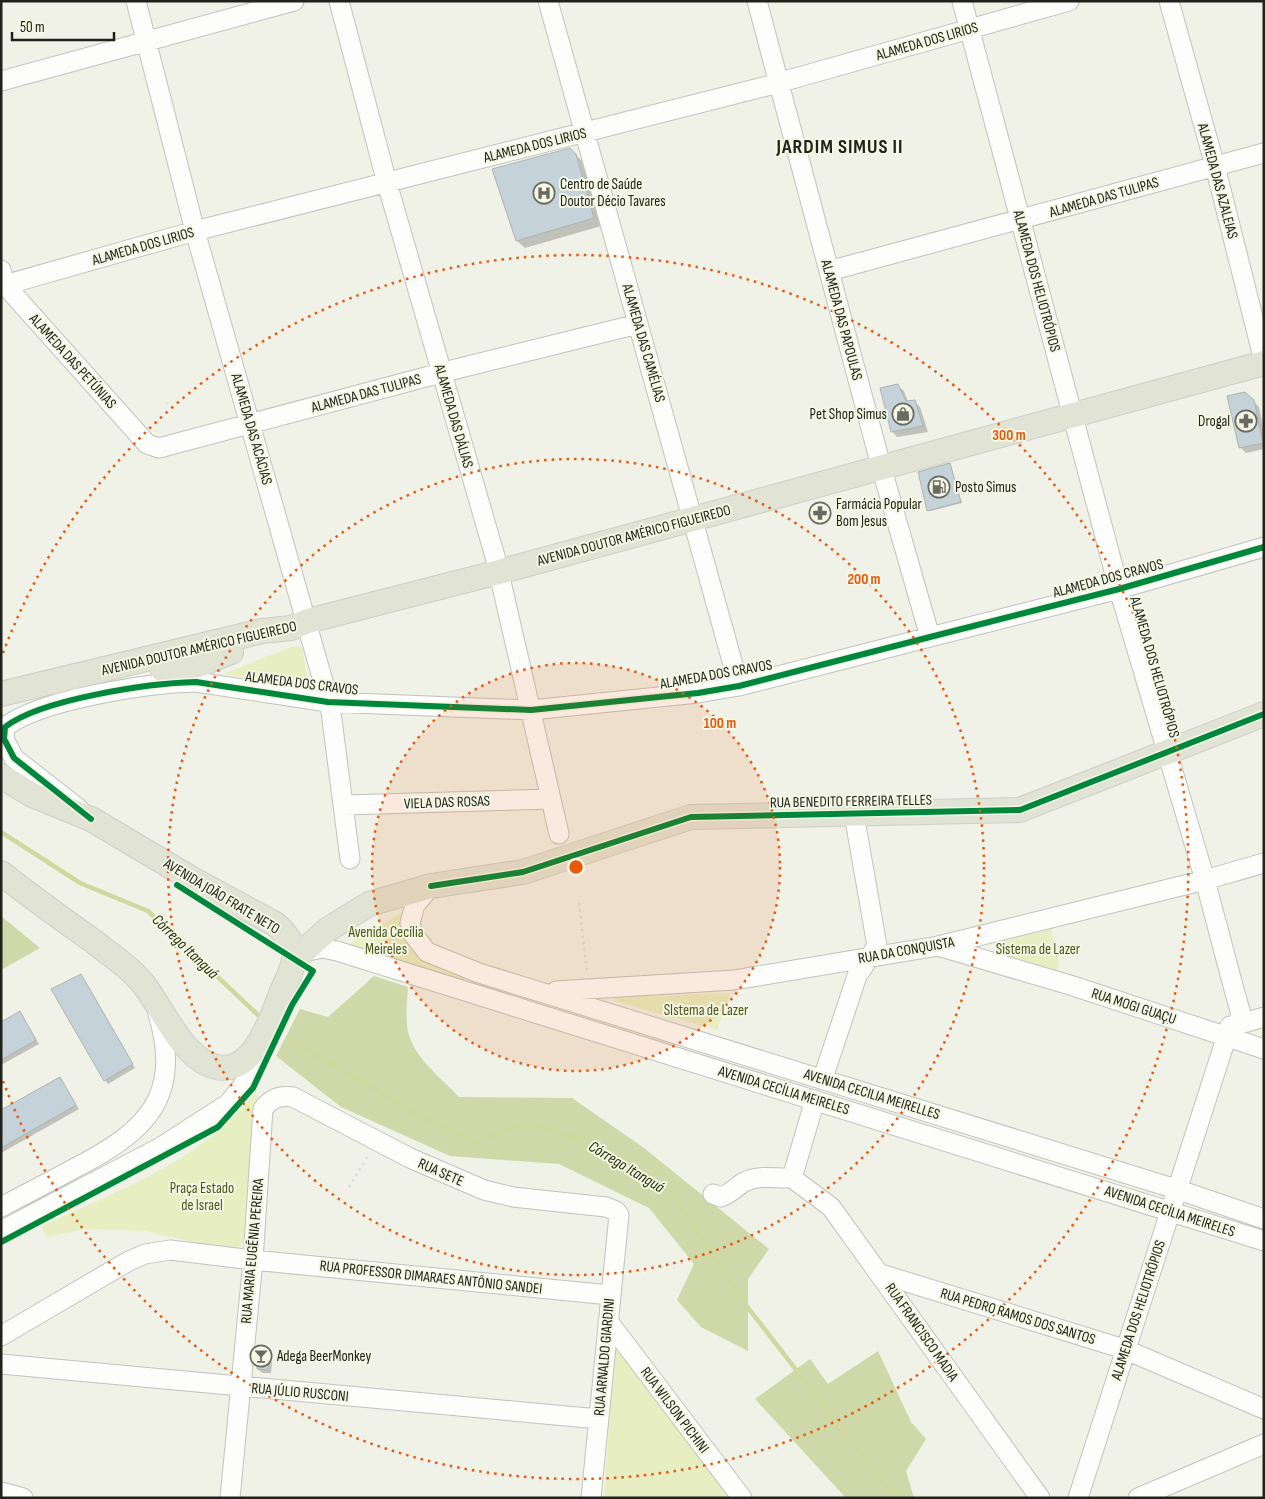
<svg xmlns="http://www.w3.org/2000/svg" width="1265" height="1499" font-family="'Sofia Sans Condensed',sans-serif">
<rect width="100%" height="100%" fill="#f0f2e8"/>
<path fill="#e6eec2" d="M296,645L302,648L308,682L301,686L223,674Z
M402,912C395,957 432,963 466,975L463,983L347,945Z
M1051,929L1059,964L1056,972L1003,959L996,953L999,946L1004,940Z
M730,993L717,1030L615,1001V997Z
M254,1094L260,1097L254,1118L245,1241L240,1247L229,1250L145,1231L86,1229L47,1237L42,1226C97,1200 163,1175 211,1137C227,1124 240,1110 254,1094Z
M617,1349L733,1498H604L614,1352Z"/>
<path fill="#ced8a9" d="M1,916L40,948L1,970Z
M374,976L408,987C407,1004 404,1025 411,1041C420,1062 443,1080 459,1097L572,1098L644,1148L769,1249L748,1279V1351L701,1327L677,1300L694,1264L649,1208L559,1164L450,1156L341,1107L276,1056L300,1009L328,1017Z
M878,1351L911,1422L926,1439L906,1471L914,1498H846L755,1399L810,1359L828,1384Z"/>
<path fill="#0003" d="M570,149L584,163L601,226L525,248L517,241L493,170Z
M898,386L904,391L908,402L914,401L920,407L928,432L897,437L892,431Z
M1253,401L1259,407L1264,429V449L1246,453L1240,447Z
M950,464L962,503L930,511L929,510Z
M81,975L135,1068L108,1084L105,1080Z
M20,1012L39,1044L1,1065V1023Z
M59,1078L79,1109L1,1153V1111Z
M268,1358L272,1362L271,1373H262L258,1369Z"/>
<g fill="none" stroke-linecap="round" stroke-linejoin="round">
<path stroke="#ced89f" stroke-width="4.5" d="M1,832L80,883L148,911L258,1015
M296,1043L417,1114L475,1142L527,1123L591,1142L672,1194L746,1305L895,1498"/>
</g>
<path fill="#c5d2d9" stroke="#afb3b1" d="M570,148L576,154L594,218L516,241L492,169Z
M898,384L906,401L915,400L923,426L891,432L880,388Z
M1245,392L1254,400L1263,443L1239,448L1227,396Z
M950,463L961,502L927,511L918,472Z
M81,974L133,1064L104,1081L51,989Z
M20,1011L36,1040L1,1060V1022Z
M60,1077L76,1105L1,1148V1110Z
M258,1356L269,1357L268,1370L257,1369Z"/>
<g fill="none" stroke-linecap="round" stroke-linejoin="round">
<g stroke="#c1c3bb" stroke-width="21">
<path id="minor" d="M136,1L195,231L325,688L331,712L350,859
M339,1L387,183L496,560L559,834
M548,1L739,686
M757,1L881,466L930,637
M962,1L1119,589L1205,880L1235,993L1241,1014L1239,1020L1226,1037
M1169,1L1215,166L1264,361
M1,81L294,1
M1,270L5,285L147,444L159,448L452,370L638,324
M829,271L1264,153
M1,286L195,231L767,86L1069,1
M344,805L551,799
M79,809L14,758L4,739L5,727C41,699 150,683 196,682L328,702L531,710L698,693L739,686L930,637L1119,589L1264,547
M431,886L415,905L410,923L413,934L427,952L479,973L1179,1190L1264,1219
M941,947L1070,985L1264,1049
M303,952L322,948L337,951L1264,1241
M556,991L734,980L938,946L1205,880L1264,863
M1237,1025L1264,1017
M823,1078L857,976L877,946L854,814
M792,1178L831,1207L1040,1498
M792,1178L815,1100
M713,1194L721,1197C730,1194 736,1187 744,1182C760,1174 776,1179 792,1178
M1,1207C26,1194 51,1181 75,1168C145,1132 183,1098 158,1014
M1,1231L161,1147L229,1103L244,1084L260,1047
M881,1274L1124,1349L1264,1409
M608,1321L742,1498
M1,1336L127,1262L145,1254L170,1250L253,1260L610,1295
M1,1364L599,1419
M1,1492L23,1498
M230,1498L253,1260L263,1109C271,1098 280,1095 293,1097L410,1158L484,1190L513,1197L606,1207L616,1211L619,1215L591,1498
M1078,1498L1230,1026
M1138,1498L1264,1444"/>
</g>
<g stroke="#cdcec9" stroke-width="26">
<path id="major" d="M163,670L199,665L231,652
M1,694L262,631L291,628L308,621L499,572L1264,363
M1,776L32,795L91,819L192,879L275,924C285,932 295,945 294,959C293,969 286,982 282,991C271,1020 251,1084 208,1064C182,1053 163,1011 147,989C133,969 112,956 93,941C62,919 31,897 1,873
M294,960L327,930L369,904L431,886L523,872L691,817L1020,810L1264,714"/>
</g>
<path stroke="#dcddda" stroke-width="2.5" stroke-dasharray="2.5 4" stroke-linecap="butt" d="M579,903L587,974
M349,1187L369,1154"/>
<use href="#minor" stroke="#fdfdfc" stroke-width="19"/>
<use href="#major" stroke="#e1e3d4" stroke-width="24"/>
<g stroke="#f3f7e3" stroke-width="9">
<path id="cycleway" d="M91,819L14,758L4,739L5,727C41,699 150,683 196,682L328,702L531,710L698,693L739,686L930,637L1119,589L1264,547
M431,886L523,872L691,817L1020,810L1264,714
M1,1242L218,1127L253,1088L292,1005L313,971L177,885"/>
</g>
<use href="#cycleway" stroke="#00873e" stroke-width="6"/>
</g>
<circle cx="576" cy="867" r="204" fill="#e8590c" fill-opacity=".12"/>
<g fill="none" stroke="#e8590c" stroke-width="2.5" stroke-dasharray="2.5 5">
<circle cx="576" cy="867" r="204"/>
<circle cx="576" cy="867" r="408"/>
<path d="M3 653A612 612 0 1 1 3 1081"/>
</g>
<defs>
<g id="hospital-ring" transform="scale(1.125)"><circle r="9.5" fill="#f3f7e3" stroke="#696a62" stroke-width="1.5"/><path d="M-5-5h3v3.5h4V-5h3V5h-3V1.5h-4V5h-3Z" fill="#696a62"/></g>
<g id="shop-ring" transform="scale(1.125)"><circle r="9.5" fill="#f3f7e3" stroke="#696a62" stroke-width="1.5"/><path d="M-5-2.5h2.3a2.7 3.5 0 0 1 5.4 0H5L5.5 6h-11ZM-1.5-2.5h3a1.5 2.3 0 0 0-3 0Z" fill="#696a62"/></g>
<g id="pharmacy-ring" transform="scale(1.125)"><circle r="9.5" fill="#f3f7e3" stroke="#696a62" stroke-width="1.5"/><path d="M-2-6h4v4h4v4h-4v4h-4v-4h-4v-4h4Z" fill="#696a62"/></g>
<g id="fuel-ring" transform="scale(1.125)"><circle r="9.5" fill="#f3f7e3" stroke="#696a62" stroke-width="1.5"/><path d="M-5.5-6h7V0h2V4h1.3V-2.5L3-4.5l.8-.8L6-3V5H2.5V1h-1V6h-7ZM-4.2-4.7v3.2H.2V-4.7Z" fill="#696a62"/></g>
<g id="bar-ring" transform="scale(1.125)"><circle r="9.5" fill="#f3f7e3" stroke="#696a62" stroke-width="1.5"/><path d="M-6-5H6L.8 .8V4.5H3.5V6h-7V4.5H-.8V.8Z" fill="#696a62"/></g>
</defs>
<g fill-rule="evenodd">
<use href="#hospital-ring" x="544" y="193"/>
<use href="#shop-ring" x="903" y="414"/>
<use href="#pharmacy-ring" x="1246" y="421"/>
<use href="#fuel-ring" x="939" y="487"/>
<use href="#pharmacy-ring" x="820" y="513"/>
<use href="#bar-ring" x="261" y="1356"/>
</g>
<g text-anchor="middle" stroke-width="4" stroke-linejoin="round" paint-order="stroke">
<g font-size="15" fill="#20211a" stroke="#f3f7e3">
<text transform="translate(927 41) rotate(-16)" y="5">ALAMEDA DOS LIRIOS</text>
<text transform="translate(535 145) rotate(-14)" y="5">ALAMEDA DOS LIRIOS</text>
<text transform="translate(1218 181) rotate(75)" y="5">ALAMEDA DAS AZALEIAS</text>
<text transform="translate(1104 197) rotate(-16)" y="5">ALAMEDA DAS TULIPAS</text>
<text transform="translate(143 246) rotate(-16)" y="5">ALAMEDA DOS LIRIOS</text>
<text transform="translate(1037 281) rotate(75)" y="5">ALAMEDA DOS HELIOTRÓPIOS</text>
<text transform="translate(842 320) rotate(75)" y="5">ALAMEDA DAS PAPOULAS</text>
<text transform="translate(644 343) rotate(74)" y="5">ALAMEDA DAS CAMÉLIAS</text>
<text transform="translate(73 361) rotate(48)" y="5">ALAMEDA DAS PETÚNIAS</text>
<text transform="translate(366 393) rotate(-15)" y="5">ALAMEDA DAS TULIPAS</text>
<text transform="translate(454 416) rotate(74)" y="5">ALAMEDA DAS DÁLIAS</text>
<text transform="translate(252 429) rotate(74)" y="5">ALAMEDA DAS ACÁCIAS</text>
<text transform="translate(634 535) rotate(-15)" y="5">AVENIDA DOUTOR AMÉRICO FIGUEIREDO</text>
<text transform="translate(1108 578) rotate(-15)" y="5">ALAMEDA DOS CRAVOS</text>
<text transform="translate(199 648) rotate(-13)" y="5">AVENIDA DOUTOR AMÉRICO FIGUEIREDO</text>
<text transform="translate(1155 667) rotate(74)" y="5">ALAMEDA DOS HELIOTRÓPIOS</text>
<text transform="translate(716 674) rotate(-10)" y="5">ALAMEDA DOS CRAVOS</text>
<text transform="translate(302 683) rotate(7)" y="5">ALAMEDA DOS CRAVOS</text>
<text transform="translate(851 801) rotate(-1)" y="5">RUA BENEDITO FERREIRA TELLES</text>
<text transform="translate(447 802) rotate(-2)" y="5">VIELA DAS ROSAS</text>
<text transform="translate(222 896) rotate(31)" y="5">AVENIDA JOÃO FRATE NETO</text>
<text transform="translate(906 950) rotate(-10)" y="5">RUA DA CONQUISTA</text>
<text transform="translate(1134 1006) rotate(18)" y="5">RUA MOGI GUAÇU</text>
<text transform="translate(784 1090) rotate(17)" y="5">AVENIDA CECÍLIA MEIRELES</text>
<text transform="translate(872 1094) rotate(17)" y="5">AVENIDA CECILIA MEIRELLES</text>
<text transform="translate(441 1172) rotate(24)" y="5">RUA SETE</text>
<text transform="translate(1170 1211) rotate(18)" y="5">AVENIDA CECÍLIA MEIRELES</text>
<text transform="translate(252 1251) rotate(-85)" y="5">RUA MARIA EUGÊNIA PEREIRA</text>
<text transform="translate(431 1277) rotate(6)" y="5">RUA PROFESSOR DIMARAES ANTÔNIO SANDEI</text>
<text transform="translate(1138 1310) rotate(-72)" y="5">ALAMEDA DOS HELIOTRÓPIOS</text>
<text transform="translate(1018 1316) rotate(17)" y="5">RUA PEDRO RAMOS DOS SANTOS</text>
<text transform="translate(922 1332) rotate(55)" y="5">RUA FRANCISCO MADIA</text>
<text transform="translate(604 1357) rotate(-85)" y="5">RUA ARNALDO GIARDINI</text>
<text transform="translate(300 1392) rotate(5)" y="5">RUA JÚLIO RUSCONI</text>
<text transform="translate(675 1410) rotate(53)" y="5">RUA WILSON PICHINI</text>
</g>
<g font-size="15" fill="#20211a" stroke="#f3f7e3" text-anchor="start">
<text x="560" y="189">Centro de Saúde<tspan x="560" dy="17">Doutor Décio Tavares</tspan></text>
<text x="887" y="419" text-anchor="end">Pet Shop Simus</text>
<text x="1230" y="426" text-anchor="end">Drogal</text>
<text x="955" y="492">Posto Simus</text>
<text x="836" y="509">Farmácia Popular<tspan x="836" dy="17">Bom Jesus</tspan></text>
<text x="277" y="1361">Adega BeerMonkey</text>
</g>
<g font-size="15" fill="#4c541c" stroke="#f3f7e3">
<text x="386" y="937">Avenida Cecília<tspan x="386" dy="17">Meireles</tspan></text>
<text x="1038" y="954">Sistema de Lazer</text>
<text x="706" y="1015">SIstema de Lazer</text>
<text x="202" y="1193">Praça Estado<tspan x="202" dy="17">de Israel</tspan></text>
</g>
<g font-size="16" font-style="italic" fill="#292e0d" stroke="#f3f7e3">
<text transform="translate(186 946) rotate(44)" y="6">Córrego Itanguá</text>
<text transform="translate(627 1166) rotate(31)" y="6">Córrego Itanguá</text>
</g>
<g font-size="20" font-weight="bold" letter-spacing="1" fill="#20211a" stroke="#f3f7e3">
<text x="840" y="153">JARDIM SIMUS II</text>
</g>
</g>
<circle cx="576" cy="867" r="8" fill="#e8590c" stroke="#f3f7e3" stroke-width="2.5"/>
<g font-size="15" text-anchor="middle" font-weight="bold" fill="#e8590c" stroke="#f3f7e3" stroke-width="4" stroke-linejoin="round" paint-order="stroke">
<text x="1009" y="440">300 m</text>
<text x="864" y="584">200 m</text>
<text x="720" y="728">100 m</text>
</g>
<rect width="1265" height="1499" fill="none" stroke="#20211a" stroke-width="5"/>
<path d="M12 32v8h102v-8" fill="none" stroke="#20211a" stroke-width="2.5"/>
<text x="20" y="32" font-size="15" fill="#20211a" stroke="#f3f7e3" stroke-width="4" paint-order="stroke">50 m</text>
</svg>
